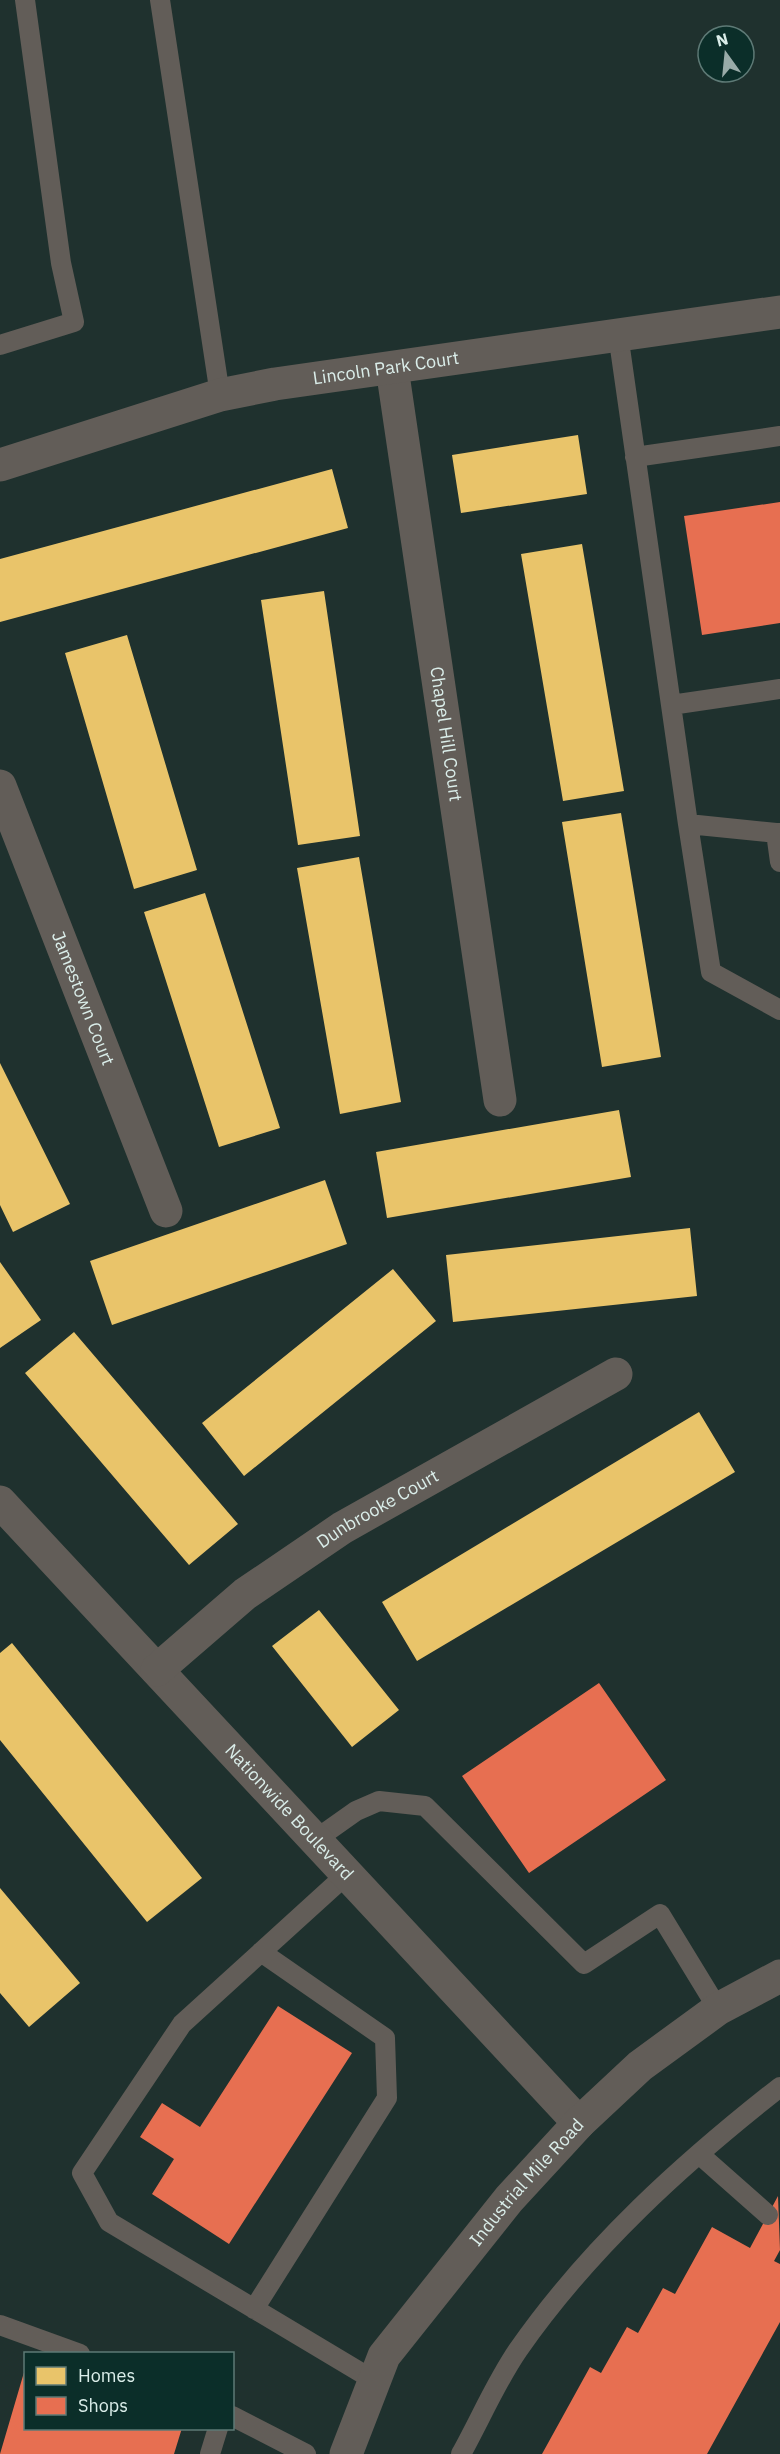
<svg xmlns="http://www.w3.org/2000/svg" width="780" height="2454" font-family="'IBM Plex Sans',sans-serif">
<rect width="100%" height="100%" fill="#1f312e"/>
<path fill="#e9c46a" d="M578,435L587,494L461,513L452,455Z
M332,469L348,528L0,622V559Z
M582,544L624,791L563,801L521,554Z
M324,591L360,836L298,845L261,600Z
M127,635L197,870L134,889L65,653Z
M621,813L661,1057L602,1067L562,822Z
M359,857L401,1102L340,1114L297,868Z
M205,893L280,1128L219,1147L144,912Z
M0,1063L70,1204L13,1232L0,1205Z
M619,1110L631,1177L387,1218L376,1152Z
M325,1180L347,1244L112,1325L90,1261Z
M690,1228L697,1296L453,1322L446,1255Z
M0,1262L41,1320L0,1348Z
M393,1269L436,1321L244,1476L202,1423Z
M74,1332L238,1524L189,1565L25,1373Z
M699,1412L735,1472L417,1661L382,1602Z
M319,1610L399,1710L352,1747L272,1646Z
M12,1643L202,1878L147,1922L0,1740V1653Z
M0,1888L80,1983L29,2027L0,1993Z"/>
<path fill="#e76f51" d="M780,502V623L702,635L684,516Z
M599,1683L666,1780L529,1873L462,1776Z
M278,2006L352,2053L229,2244L152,2194L174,2159L140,2137L162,2103L200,2127Z
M778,2196L780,2250L774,2261L780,2264V2322L707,2454H542L590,2367L601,2373L627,2327L638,2333L663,2288L675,2294L712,2227L750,2248Z
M25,2369L26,2428H182L174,2454H0Z"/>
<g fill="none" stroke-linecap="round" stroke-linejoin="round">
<path stroke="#625d58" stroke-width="20" d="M160,0L220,395
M618,334L688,824L776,833
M0,345L74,322L61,263L25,0
M635,457L780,436
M671,705L780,689
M688,824L711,972L780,1010
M780,833H776L780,862
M315,1840L356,1811L379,1801L425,1806L584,1964L660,1914L718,2009
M347,1874L182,2024L82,2173L109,2222L375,2381
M699,2154L768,2215
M254,2309L387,2098L385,2038L261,1952
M0,2325L80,2354
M232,2416L306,2454
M210,2454L218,2428
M461,2454C480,2420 496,2382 518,2350C589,2248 683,2163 780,2087"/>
<g stroke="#625d58" stroke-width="33">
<path id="s1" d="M392,368L500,1100"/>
<path id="s2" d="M0,465L220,395L275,384L780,312"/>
<path id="s3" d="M0,786L166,1211"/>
<path id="s4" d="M0,1502L579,2123"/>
<path id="s5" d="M157,1670L245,1594L342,1528L616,1374"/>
<path id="s6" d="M346,2454L384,2356L509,2199L579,2123L640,2066L718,2009L780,1976"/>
</g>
</g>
<g text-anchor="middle" stroke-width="6" stroke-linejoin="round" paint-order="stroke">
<g font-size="18" fill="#daede9" stroke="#0b2e29">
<text dy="6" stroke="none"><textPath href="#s2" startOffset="399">Lincoln Park Court</textPath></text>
<text dy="6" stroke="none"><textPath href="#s1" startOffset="370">Chapel Hill Court</textPath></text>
<text dy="6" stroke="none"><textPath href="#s3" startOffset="228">Jamestown Court</textPath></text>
<text dy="6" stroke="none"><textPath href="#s5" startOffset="274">Dunbrooke Court</textPath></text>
<text dy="6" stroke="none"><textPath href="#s4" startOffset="424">Nationwide Boulevard</textPath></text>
<text dy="6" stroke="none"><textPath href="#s6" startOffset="330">Industrial Mile Road</textPath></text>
</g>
</g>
<rect x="24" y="2352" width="210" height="78" fill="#0b2e29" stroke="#5e7a76" stroke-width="1.5"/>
<rect x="36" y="2367" width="30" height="18" fill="#e9c46a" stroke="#5e7a76" stroke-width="1.5"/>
<text x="78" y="2382" font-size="18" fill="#daede9">Homes</text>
<rect x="36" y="2397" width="30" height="18" fill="#e76f51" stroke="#5e7a76" stroke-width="1.5"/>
<text x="78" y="2412" font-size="18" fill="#daede9">Shops</text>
<g transform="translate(726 54) rotate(345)"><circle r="28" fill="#0b2e29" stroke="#5e7a76" stroke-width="1.5"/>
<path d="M0-4.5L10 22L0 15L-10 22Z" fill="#99aba8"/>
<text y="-9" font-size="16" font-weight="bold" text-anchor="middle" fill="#daede9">N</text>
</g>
</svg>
